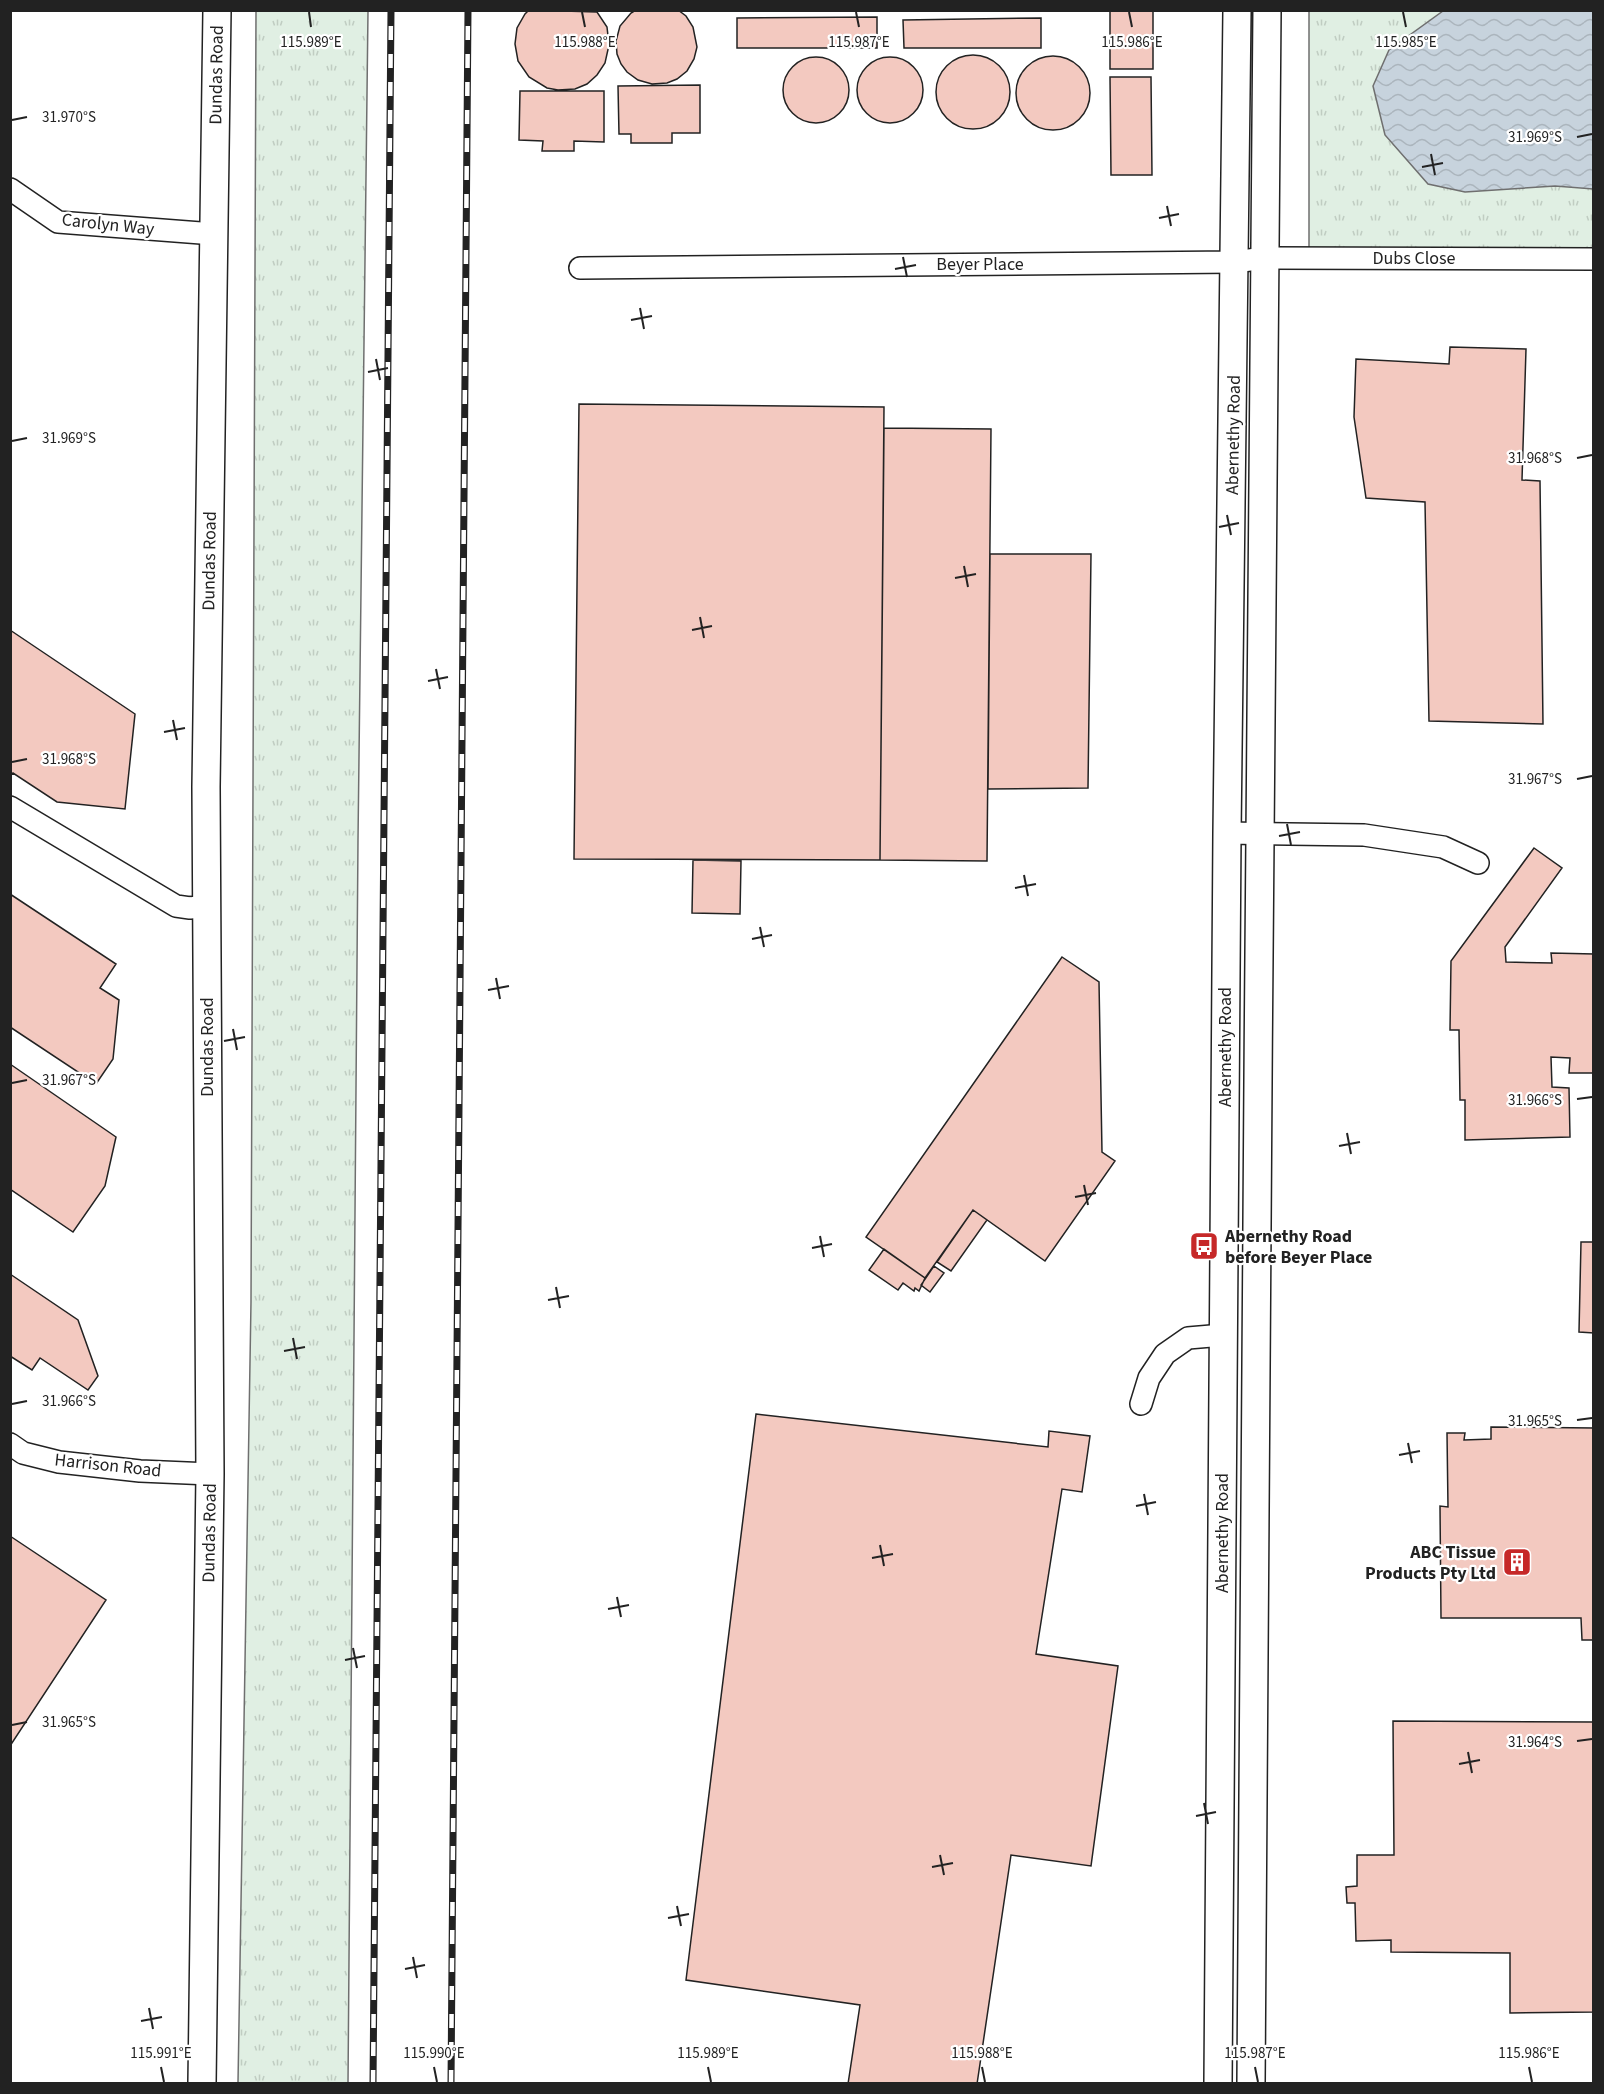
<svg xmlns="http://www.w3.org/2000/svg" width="1604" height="2094" font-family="'Source Sans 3',sans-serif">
<defs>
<pattern id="grass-tufts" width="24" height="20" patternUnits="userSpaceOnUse" patternTransform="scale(1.5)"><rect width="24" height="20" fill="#e0efe3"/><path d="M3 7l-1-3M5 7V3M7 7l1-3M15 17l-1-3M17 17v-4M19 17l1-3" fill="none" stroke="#c0cdc2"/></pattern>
<pattern id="water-waves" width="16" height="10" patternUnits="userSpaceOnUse" patternTransform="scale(1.5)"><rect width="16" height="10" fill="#c7d3dd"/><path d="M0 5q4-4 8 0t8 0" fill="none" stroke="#abb5bd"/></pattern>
</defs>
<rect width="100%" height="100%" fill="#fff"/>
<path fill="url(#grass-tufts)" stroke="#6f6f6f" stroke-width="1.5" d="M256,11H368L358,840L348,2084L238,2083L251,1302Z
M1309,11H1593V259L1309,258Z"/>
<path fill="url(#water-waves)" stroke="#6f6f6f" stroke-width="1.5" d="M1443,11H1593V189L1555,186L1465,192L1428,184L1385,135L1373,86L1389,50Z"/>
<path fill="#f3c9c0" stroke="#222" stroke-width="1.5" d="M529,10L597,12L607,27L609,45L605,63L597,75L587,84L575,89L558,90L547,88L529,77L518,61L515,44L517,28L525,14Z
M636,10H678L686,16L693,27L697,47L694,59L687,71L677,79L667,83L652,84L638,80L627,72L621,64L617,54L616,41L620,26L631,13Z
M1110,10H1153V69H1110Z
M877,17V48H737V18Z
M1041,18V48H904L903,20Z
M936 92a37 37 0 1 1 74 0a37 37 0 1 1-74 0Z
M1016 93a37 37 0 1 1 74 0a37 37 0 1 1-74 0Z
M857 90a33 33 0 1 1 66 0a33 33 0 1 1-66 0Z
M783 90a33 33 0 1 1 66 0a33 33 0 1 1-66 0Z
M1110,77H1151L1152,175H1111Z
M700,85V133H672V143H631V134H619L618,86Z
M520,91H604V142L574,141V151H542L543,141L519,140Z
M1450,347L1526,349L1522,480L1540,481L1543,724L1429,721L1425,502L1366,498L1354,417L1356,359L1449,364Z
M579,404L884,407L880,860L574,859Z
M884,428L991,429L987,861L880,860Z
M990,554H1091L1088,788L988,789Z
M10,630L135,714L125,809L57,802L13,773L10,776Z
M1534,848L1562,868L1505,947L1506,962L1552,963L1551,953L1594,954V1073H1569L1570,1058L1551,1057L1552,1087L1569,1088L1570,1137L1465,1140V1100H1460L1459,1030H1450L1451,961Z
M693,860L741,861L740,914L692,913Z
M10,894L116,964L100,988L119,1000L113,1059L96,1084L10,1027Z
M1062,957L1099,982L1102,1152L1115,1161L1045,1261L973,1210L925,1278L866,1237Z
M10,1064L116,1137L105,1186L73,1232L10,1189Z
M973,1210L987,1220L951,1271L937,1262Z
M1581,1242H1594V1333L1579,1332Z
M884,1249L925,1278L919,1291L915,1288L914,1291L903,1283L898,1290L869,1270Z
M934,1266L944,1273L930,1292L921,1285Z
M10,1274L78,1320L98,1376L88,1390L40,1358L32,1370L10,1356Z
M756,1414L1048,1447L1049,1431L1090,1436L1082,1492L1062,1489L1036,1654L1118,1666L1091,1866L1011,1855L977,2084H848L860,2005L686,1980Z
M1491,1427L1594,1428V1640H1582L1581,1618H1441L1440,1506L1448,1507L1447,1433H1465L1464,1440L1491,1439Z
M10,1536L106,1600L10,1746Z
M1393,1721L1594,1722V2012L1510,2013V1953L1391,1952V1940L1356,1941L1355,1903H1347L1346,1887L1357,1886V1855H1394Z"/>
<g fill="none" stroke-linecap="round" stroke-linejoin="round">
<g stroke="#222" stroke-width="24">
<path id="minor" d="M10,189L58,222L214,234
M580,268L1235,262L1264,258L1594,259
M10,807L176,906L190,908L206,906
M1227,833L1364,835L1443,847L1478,863
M1141,1404L1149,1378L1165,1354L1188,1338L1223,1335
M10,1444L23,1453L59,1462L140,1471L210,1474"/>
</g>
<g stroke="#222" stroke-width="30">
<path id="major" d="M202,2084L210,1474L206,787L217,10
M1218,2084L1227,833L1237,10
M1251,2084C1259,1393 1257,701 1267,10"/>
</g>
<use href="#minor" stroke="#fff" stroke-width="21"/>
<use href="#major" stroke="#fff" stroke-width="27"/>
<g stroke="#222" stroke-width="7">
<path id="rail" d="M373,2084L391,10
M451,2084L468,10"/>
</g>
<use href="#rail" stroke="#fff" stroke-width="4.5" stroke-dasharray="14" stroke-linecap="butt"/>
</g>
<path fill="none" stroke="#222" stroke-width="2" d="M309,12L311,27M582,12L585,27M856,12L859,27M1129,12L1132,27M1403,12L1406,27M12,120L27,117M1577,137L1592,134M1431,154L1435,175M1422,167L1443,163M1167,206L1171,226M1159,218L1179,214M903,257L907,277M895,269L916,265M640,308L644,329M631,320L652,316M376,359L380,380M368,372L388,368M12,441L27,438M1577,458L1592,455M1227,515L1231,535M1219,527L1239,523M964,566L968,587M955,578L976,574M700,617L704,638M692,630L712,626M436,669L440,689M428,681L448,677M173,720L177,740M164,732L185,728M12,762L27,759M1577,779L1592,776M1287,824L1291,845M1279,836L1300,832M1024,875L1028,896M1015,888L1036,884M760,927L764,947M752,939L772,935M496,978L500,999M488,990L509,986M233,1029L237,1050M224,1041L245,1037M12,1083L27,1080M1577,1099L1592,1097M1347,1133L1351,1154M1339,1146L1360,1142M1084,1185L1088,1205M1075,1197L1096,1193M820,1236L824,1257M812,1248L832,1244M556,1287L560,1308M548,1300L569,1296M293,1338L297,1359M284,1351L305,1347M12,1404L27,1401M1577,1420L1592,1418M1408,1443L1412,1463M1399,1455L1420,1451M1144,1494L1148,1515M1136,1506L1156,1502M880,1545L884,1566M872,1558L893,1554M617,1597L621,1617M608,1609L629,1605M353,1648L357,1668M345,1660L365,1656M12,1725L27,1722M1577,1741L1592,1739M1468,1752L1472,1773M1459,1764L1480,1760M1204,1803L1208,1824M1196,1816L1216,1812M940,1855L944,1875M932,1867L953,1863M677,1906L681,1926M668,1918L689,1914M413,1957L417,1978M405,1969L425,1965M149,2008L153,2029M141,2021L162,2017M161,2067L164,2082M434,2067L437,2082M708,2067L711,2082M982,2067L985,2082M1255,2067L1258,2082M1529,2067L1532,2082"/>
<defs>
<g id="bus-square" transform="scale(1.5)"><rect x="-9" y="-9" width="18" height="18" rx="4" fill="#c62828" stroke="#fff"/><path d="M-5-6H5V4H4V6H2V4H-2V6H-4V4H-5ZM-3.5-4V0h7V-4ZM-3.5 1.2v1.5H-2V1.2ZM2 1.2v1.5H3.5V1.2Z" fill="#fff"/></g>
<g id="building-square" transform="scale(1.5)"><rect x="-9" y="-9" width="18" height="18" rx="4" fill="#c62828" stroke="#fff"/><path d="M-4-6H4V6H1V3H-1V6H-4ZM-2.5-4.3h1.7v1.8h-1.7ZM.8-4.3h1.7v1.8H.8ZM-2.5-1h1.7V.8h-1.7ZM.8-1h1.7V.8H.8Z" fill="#fff"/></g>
</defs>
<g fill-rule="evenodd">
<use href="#bus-square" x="1204" y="1246"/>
<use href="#building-square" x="1517" y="1562"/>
</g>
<g text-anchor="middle" stroke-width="4.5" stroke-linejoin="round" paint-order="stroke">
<g font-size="18" fill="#222" stroke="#fff">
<text transform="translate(216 75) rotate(-89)" y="6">Dundas Road</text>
<text transform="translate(108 224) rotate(6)" y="6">Carolyn Way</text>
<text x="1414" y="264">Dubs Close</text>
<text x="980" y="270">Beyer Place</text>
<text transform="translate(1233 435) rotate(-89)" y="6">Abernethy Road</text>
<text transform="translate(209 561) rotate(-89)" y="6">Dundas Road</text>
<text transform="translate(207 1047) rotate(-90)" y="6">Dundas Road</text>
<text transform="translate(1225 1047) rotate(-90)" y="6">Abernethy Road</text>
<text transform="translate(108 1465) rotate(6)" y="6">Harrison Road</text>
<text transform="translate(209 1533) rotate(-89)" y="6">Dundas Road</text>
<text transform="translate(1222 1533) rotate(-90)" y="6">Abernethy Road</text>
</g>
<g font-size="18" font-weight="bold" fill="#222" stroke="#fff" text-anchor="start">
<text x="1225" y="1242">Abernethy Road<tspan x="1225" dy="21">before Beyer Place</tspan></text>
<text x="1496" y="1558" text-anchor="end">ABC Tissue<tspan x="1496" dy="21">Products Pty Ltd</tspan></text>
</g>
</g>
<g font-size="15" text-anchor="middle" fill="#222" stroke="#fff" stroke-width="4.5" stroke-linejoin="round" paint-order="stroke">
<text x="311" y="47">115.989°E</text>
<text x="585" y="47">115.988°E</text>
<text x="859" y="47">115.987°E</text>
<text x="1132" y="47">115.986°E</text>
<text x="1406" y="47">115.985°E</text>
<text x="69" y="122">31.970°S</text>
<text x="1535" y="142">31.969°S</text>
<text x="69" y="443">31.969°S</text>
<text x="1535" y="463">31.968°S</text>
<text x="69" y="764">31.968°S</text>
<text x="1535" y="784">31.967°S</text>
<text x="69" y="1085">31.967°S</text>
<text x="1535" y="1105">31.966°S</text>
<text x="69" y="1406">31.966°S</text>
<text x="1535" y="1426">31.965°S</text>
<text x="69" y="1727">31.965°S</text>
<text x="1535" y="1747">31.964°S</text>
<text x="161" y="2058">115.991°E</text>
<text x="434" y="2058">115.990°E</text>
<text x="708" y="2058">115.989°E</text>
<text x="982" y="2058">115.988°E</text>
<text x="1255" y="2058">115.987°E</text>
<text x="1529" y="2058">115.986°E</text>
</g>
<rect width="1604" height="2094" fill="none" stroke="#222222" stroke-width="24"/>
</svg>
